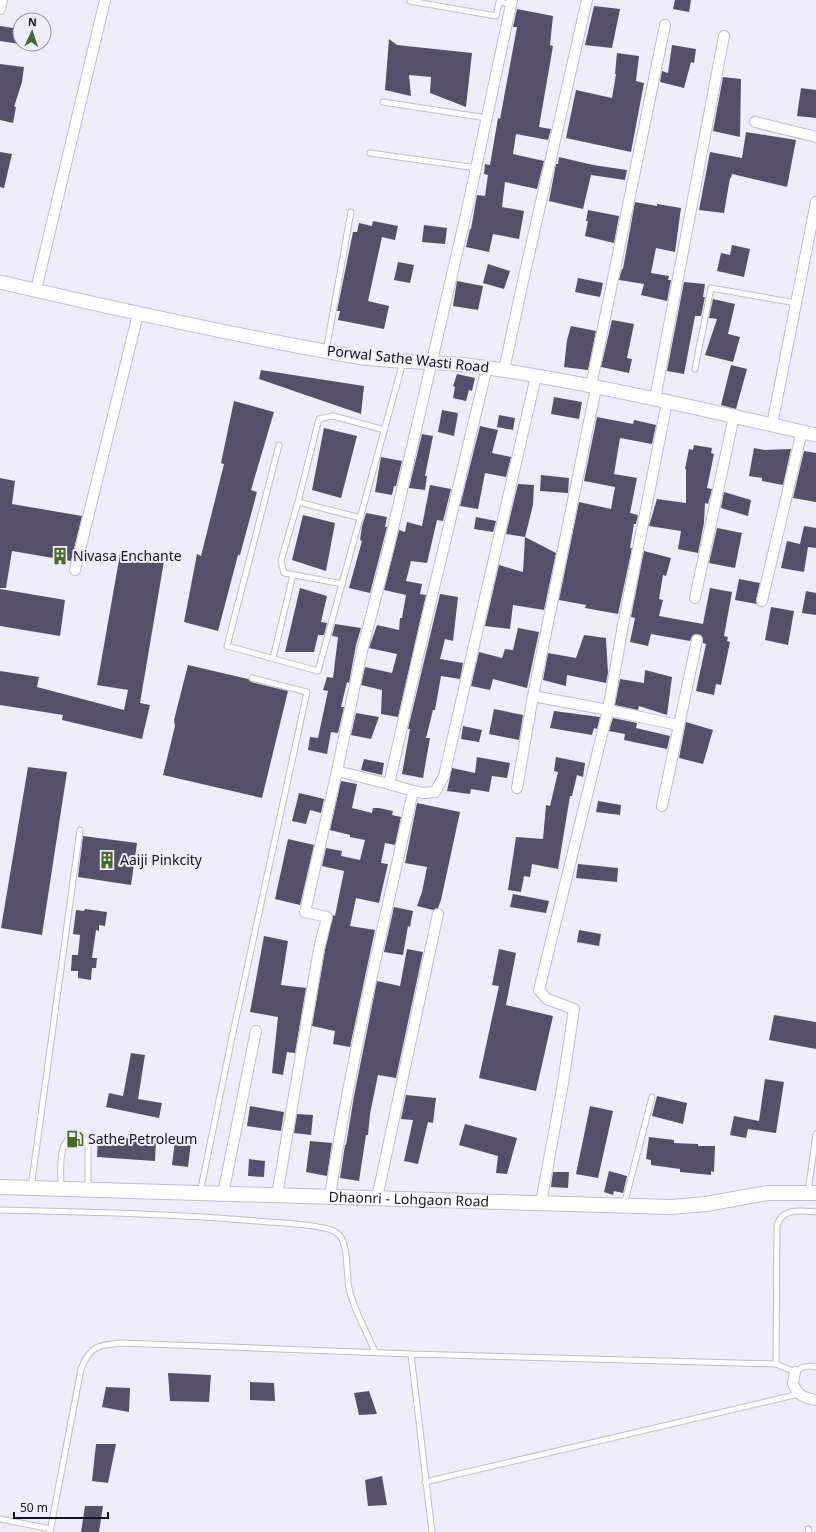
<svg xmlns="http://www.w3.org/2000/svg" width="816" height="1532" font-family="'Noto Sans',sans-serif">
<rect width="100%" height="100%" fill="#f0edfa"/>
<path fill="#564f69" d="M675,0H691L689,12L673,9Z
M594,6L620,9L612,48L585,45Z
M517,9L553,16L550,45L553,46L539,127L551,129L548,140L516,134L513,154L544,161L537,189L505,182L502,207L524,211L519,239L493,234L489,252L466,247L470,229H471L477,195L485,196L488,175L484,174L485,164L490,165L498,118L500,119L517,27H513Z
M0,26L20,29V44L0,41Z
M389,39L397,45L472,53L466,107L430,93L431,77L409,75L411,96L385,90Z
M672,45L696,49L694,63L691,62L684,88L660,82L662,71L668,73Z
M617,53L639,56L636,81L644,83L631,152L566,138L576,90L612,98L616,74H615Z
M0,64L24,67L22,82L14,107H16L13,123L0,120Z
M723,77L741,79L740,137L713,131Z
M801,88L816,90V118L797,116Z
M746,132L796,140L787,187L732,174L731,178H730L724,213L699,210L710,152L742,158Z
M0,152L12,154L4,188L0,187Z
M559,157L593,165L627,170L625,180L591,175L583,209L549,201L556,164H558Z
M635,202L657,206V204L681,208L675,252L656,248L651,273L669,276L668,280H671L667,301L641,295L644,284L619,280L622,269H623Z
M588,210L619,216L614,243L585,236L588,221H586Z
M373,221L398,226L395,240L382,237L368,301L389,306L384,329L338,320L340,311H337L353,232H357L359,223L372,226Z
M424,225L447,228L445,244L422,242Z
M732,245L750,249L744,277L717,271L721,253L730,255Z
M398,262L414,265L410,283L394,280Z
M488,264L510,271L504,289L483,283Z
M578,278L603,283L600,297L575,292Z
M457,281L483,286L478,310L453,306Z
M684,282L705,284L703,297H705L701,316H695L684,374L667,371Z
M713,299L735,304L728,334L740,337L733,362L705,355L717,319L709,318Z
M612,320L634,324L627,358L632,359L629,373L601,367Z
M571,326L596,331L588,370L564,367L567,340Z
M731,365L747,369L736,409L721,405Z
M261,370L364,386L361,414L259,379Z
M457,374L475,378L472,391L469,390L466,401L453,398L455,387L453,386Z
M554,397L582,402L579,419L551,414Z
M234,401L274,412L251,490L257,492L240,555H238L218,631L184,622L197,554L201,556L224,464L221,463Z
M442,410L458,413L454,436L438,432Z
M499,415L515,418L513,430L497,427Z
M597,417L633,424L634,420L656,425L652,444L620,438L614,474L637,478L630,513L638,515L636,524H634L630,548H632L618,614L585,608L586,605L559,600L579,502L611,509L615,487L584,481Z
M480,426L498,430L492,453L511,457L506,477L485,473L478,509L460,506Z
M324,428L357,436L341,498L312,490Z
M422,434L433,436L425,476H427L425,490L409,488Z
M694,445L712,448L711,453L714,454L707,488L712,489L708,504L705,503L704,523L698,553L678,549L681,531L649,526L657,499L686,503V469H685L689,449L693,450Z
M754,448L764,450L791,449L783,485L762,481V478L749,476Z
M804,451L816,453V502L793,498Z
M381,457L402,461L396,486H394L392,495L375,492Z
M541,475L569,478L568,493L540,491Z
M0,478L15,481L12,504L82,516L71,561L12,551L6,588H0Z
M518,484L534,485L533,505L525,537L506,534Z
M430,485L451,489L443,521L437,520L427,563L411,561L406,581L422,584L420,594L426,595L398,717L381,714L382,690L361,685L365,667L392,673L397,654L369,648L377,625L399,630L400,618H402L406,595L384,590L399,530L405,532L407,522L422,526Z
M724,492L751,500L748,516L721,508Z
M366,513L387,517L385,527H387L370,593L349,588L362,541L360,540L362,526Z
M303,515L335,523L326,571L292,560Z
M476,517L496,521L493,532L474,529Z
M804,526L816,528V548L808,547L804,572L781,568L787,541L800,544Z
M717,528L742,533L735,568L709,563Z
M525,537L556,553L544,610L513,605L510,629L485,626L499,565L523,572Z
M644,551L671,558L666,576L663,575L659,599L663,600L659,616L703,624L710,588L732,592L724,636L728,637L727,641L730,642L721,685L716,684L714,695L696,691L706,644L703,643V638L701,635L695,634L692,636L690,641L651,634L648,646L630,642L635,618L631,617Z
M120,554L164,561L140,703L150,705L142,739L62,720L63,715L0,705V671L39,677L37,687L124,710L128,690L97,685Z
M739,579L760,583L756,600L757,604L735,600Z
M300,588L327,596L321,622L327,623L324,635H318L314,652H285Z
M0,589L65,600L60,636L0,626Z
M806,591L816,593V615L802,613Z
M440,594L458,597L453,641L445,639L440,659L463,663L460,679L441,676L435,710H433L426,738H430L423,778L402,774L410,729H408Z
M771,607L794,611L788,645L765,640Z
M335,624L361,628L356,645L349,683L347,682L341,707H344L338,733L331,732L327,754L308,750L310,737L318,738L328,691L323,690L327,677L333,678L338,637L332,636Z
M518,628L539,632L527,688L493,679L490,690L471,686L479,652L502,658L505,649L513,650Z
M584,635L606,638L608,673L606,683L567,675L566,686L543,680L548,653L576,658Z
M188,665L248,679L251,682L288,691L262,798L163,775L175,726L174,720Z
M645,670L672,677L667,715L639,706L638,710L615,705L620,679L644,683Z
M494,709L523,715L519,740L489,734Z
M554,711L600,717L597,729L594,728L592,735L550,728Z
M356,713L379,717L371,739L351,735Z
M613,718L637,723L636,728L670,736L667,749L624,740L625,734L609,731Z
M686,722L713,730L703,764L679,758Z
M463,726L482,730L479,742L461,739Z
M477,757L510,763L507,778L492,776L489,792L471,789L470,794L447,791L452,768L475,773Z
M556,757L585,763L583,777L577,775L572,796H570L558,869L532,864L530,877L524,876L521,892L508,890L516,837L543,839L546,805L550,806L558,772L554,771Z
M364,759L384,763L382,775L361,770Z
M28,767L67,772L42,935L1,928Z
M341,781L357,784L352,808L372,813L373,808H379L393,811L392,815L401,817L395,845L385,843L381,863L388,864L379,903L356,898L350,926L375,930L350,1047L333,1044L335,1031L312,1026L325,950L333,915L335,916L344,871L322,866L326,848L342,851L341,856L360,860L365,840L350,837V835L330,830Z
M299,793L324,799L321,813L310,810L306,824L292,821Z
M598,801L621,805L620,815L596,812Z
M417,803L460,812L441,900L438,908L433,910L417,906L422,892L427,867L405,863Z
M83,836L137,843L131,885L78,877Z
M288,839L314,845L300,905L275,899Z
M578,864L618,868L617,882L576,878Z
M513,894L549,901L546,913L510,907Z
M394,907L413,911L410,927L408,926L403,955L384,952Z
M85,909L107,912L105,926L99,925V931L96,930L92,958H97L96,968H92L91,980L78,978V971H71L72,955H78L80,935L73,934L76,910L84,911Z
M579,930L601,934L599,946L577,942Z
M264,936L288,941L281,985L306,988L295,1053L287,1052L283,1075L272,1073L278,1017L250,1012Z
M407,949L423,952L396,1078L378,1075L370,1114L368,1135H366L359,1181L340,1178L345,1145H346L354,1096L377,981L400,986Z
M499,949L516,953L506,1005L553,1016L536,1091L479,1078L499,986L492,985Z
M774,1015L816,1022V1049L769,1040Z
M131,1053L145,1055L138,1099L162,1103L159,1118L106,1107L109,1093L123,1096Z
M765,1079L784,1082L776,1133L748,1129L746,1138L730,1135L734,1116L759,1121Z
M406,1095L436,1098L433,1123L428,1122L418,1164L404,1161L413,1120L401,1119Z
M657,1096L687,1103L683,1124L652,1116Z
M250,1106L284,1112L281,1131L247,1126Z
M590,1106L613,1111L598,1178L576,1174Z
M297,1114L313,1115L311,1135L294,1133Z
M465,1124L517,1138L507,1174L496,1173L498,1156L459,1145Z
M98,1136L156,1140L155,1161L97,1157Z
M649,1137L674,1140V1143L698,1144V1146H715L714,1172L711,1171V1175L680,1172V1169L651,1165V1160L646,1159Z
M175,1140L191,1142L188,1167L172,1165Z
M310,1141L332,1143L327,1176L306,1172Z
M249,1159L265,1161L264,1177L248,1176Z
M609,1171L627,1176L623,1193L614,1191L613,1195L604,1192Z
M553,1172H569L568,1188L551,1187Z
M168,1373L211,1375L209,1402L170,1401Z
M250,1382L274,1383L275,1401L250,1400Z
M106,1387L130,1388L129,1412L102,1407Z
M369,1391L377,1414L359,1415L354,1393Z
M96,1444H116L108,1483L92,1481Z
M382,1476L387,1505L368,1506L365,1480Z
M85,1506H103L99,1532H81Z"/>
<g fill="none" stroke-linecap="round" stroke-linejoin="round">
<g stroke="#c2b9d8" stroke-width="7">
<path id="service" d="M410,1L496,16L499,2L511,4
M383,102L487,118
M370,153L477,168
M326,351L351,212
M695,369L711,288L796,303
M279,445L227,646L318,671L403,362
M298,502L281,561L284,573L343,584
M361,518L298,502L319,419L333,416L385,430
M273,658L293,575
M31,1188L80,830
M61,1188C61,1176 58,1146 69,1139L85,1140L88,1145V1190
M808,1192L816,1134
M200,1193L231,1042L307,692L252,678
M624,1205L652,1097
M0,1210C90,1212 179,1214 269,1222C283,1223 327,1225 337,1233C349,1241 346,1274 349,1288C353,1309 367,1332 375,1352
M411,1354L432,1532
M776,1364L777,1226C782,1207 801,1211 816,1212
M425,1482L799,1394
M0,1519L51,1529
M808,1529L809,1532
M50,1532L81,1369C90,1346 98,1345 121,1343L411,1354L776,1364L795,1372C802,1366 808,1365 816,1367"/>
</g>
<g stroke="#c2b9d8" stroke-width="12">
<path id="minor" d="M0,9L2,0
M755,122L816,137
M36,290L105,0
M504,370L523,281L587,0
M591,386L665,25
M655,399L724,36
M667,402L623,625L608,710L678,725
M772,425L816,202
M75,570L138,314
M695,598L734,416
M762,601L802,431
M389,784L337,771L362,651L389,546L467,210L512,0
M517,788L533,696
M413,791L424,793L435,792L444,776L536,376
M662,806L697,640
M223,1194L256,1031
M277,1195L319,949L327,917L305,912L337,771
M330,1197C350,1060 384,926 413,791L389,784L424,630L487,367
M377,1198L438,914
M541,1203L563,1083L574,1009L547,999L539,990L608,710L533,696L596,388
M795,1372L793,1383C797,1395 804,1398 816,1400"/>
</g>
<g stroke="#c2b9d8" stroke-width="15">
<path id="tertiary" d="M0,282C116,309 234,335 351,356C397,364 443,360 489,368C599,385 707,410 816,435"/>
</g>
<g stroke="#c2b9d8" stroke-width="16">
<g id="secondary">
<path id="s1" d="M0,1187L671,1207L706,1204L768,1193H816"/>
</g>
</g>
<use href="#service" stroke="#fff" stroke-width="5"/>
<use href="#minor" stroke="#fff" stroke-width="10"/>
<use href="#tertiary" stroke="#fff" stroke-width="13"/>
<use href="#secondary" stroke="#fff" stroke-width="14"/>
</g>
<defs>
<g id="building-bare" transform="scale(1.38)"><path d="M-4-6H4V6H1V3H-1V6H-4ZM-2.5-4.3h1.7v1.8h-1.7ZM.8-4.3h1.7v1.8H.8ZM-2.5-1h1.7V.8h-1.7ZM.8-1h1.7V.8H.8Z" fill="#486b24" stroke="#f0edfa" stroke-width="2.5" paint-order="stroke"/></g>
<g id="fuel-bare" transform="scale(1.38)"><path d="M-5.5-6h7V0h2V4h1.3V-2.5L3-4.5l.8-.8L6-3V5H2.5V1h-1V6h-7ZM-4.2-4.7v3.2H.2V-4.7Z" fill="#486b24" stroke="#f0edfa" stroke-width="2.5" paint-order="stroke"/></g>
</defs>
<g fill-rule="evenodd">
<use href="#building-bare" x="60" y="556"/>
<use href="#building-bare" x="107" y="860"/>
<use href="#fuel-bare" x="75" y="1139"/>
</g>
<g text-anchor="middle" stroke-width="4" stroke-linejoin="round" paint-order="stroke">
<g font-size="14" fill="#16131e" stroke="#f0edfa">
<text transform="translate(408 359) rotate(6)" y="5">Porwal Sathe Wasti Road</text>
<text dy="5" stroke="none"><textPath href="#s1" startOffset="409">Dhaonri - Lohgaon Road</textPath></text>
</g>
<g font-size="14" fill="#16131e" stroke="#f0edfa" text-anchor="start">
<text x="73" y="561">Nivasa Enchante</text>
<text x="120" y="865">Aaiji Pinkcity</text>
<text x="88" y="1144">Sathe Petroleum</text>
</g>
</g>
<g transform="translate(32 32) rotate(3)"><circle r="19" fill="#f0edfa" stroke="#9996a2"/>
<path d="M0-3L7 15L0 10L-7 15Z" fill="#486b24"/>
<text y="-6" font-size="11" font-weight="bold" text-anchor="middle" fill="#16131e">N</text>
</g>
<path d="M14 1512v6h94v-6" fill="none" stroke="#16131e" stroke-width="2"/>
<text x="20" y="1512" font-size="12" fill="#16131e" stroke="#f0edfa" stroke-width="3" paint-order="stroke">50 m</text>
</svg>
